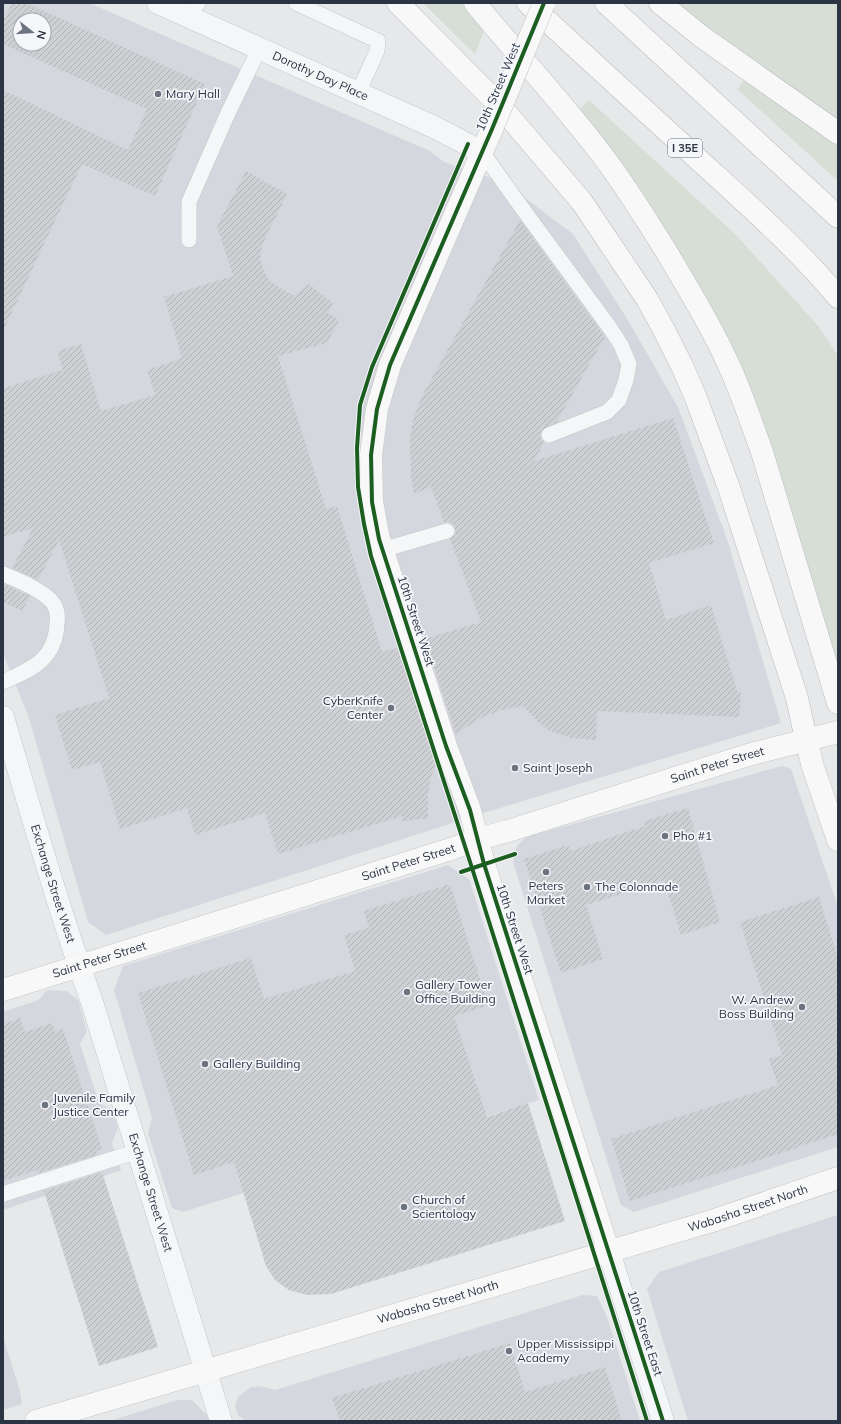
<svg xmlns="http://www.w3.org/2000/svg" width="841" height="1424" font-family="Mulish,sans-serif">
<defs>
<pattern id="building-hatch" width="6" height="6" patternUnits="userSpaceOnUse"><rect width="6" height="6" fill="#ced0d3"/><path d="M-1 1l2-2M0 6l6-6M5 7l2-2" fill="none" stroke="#b1b3b6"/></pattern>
</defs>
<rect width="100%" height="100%" fill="#e6e8ea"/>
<path fill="#d4d7dd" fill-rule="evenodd" d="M3,3H89L430,151L444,162L504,182L573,234L626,317L678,407L728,542L781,723L480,814L431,830L106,935L88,922L29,718L3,653ZM20,20H44V44H20Z
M782,766L791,769L838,907V1147L634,1212L621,1205L513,862L517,846L526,837Z
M448,865L469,879L539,1100L183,1212L172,1208L148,1133L152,1118L114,990L123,966Z
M51,990L66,991L78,1000L87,1031L80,1044L99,1103L112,1110L118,1128L112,1143L121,1170L3,1210V1012L39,1000L46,991Z
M838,1215V1421H688L647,1289L659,1272Z
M583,1295L597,1296L607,1317L640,1421H246L238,1415L235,1406L238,1397L251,1387L259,1386L275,1390Z
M3,1337L20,1391L22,1404L3,1410Z
M177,1400H192L207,1415L209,1421H110Z"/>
<path fill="#d6ded6" d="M423,3H462L485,29L475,54Z
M673,3H838V120Z
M745,79L838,146V181L737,89Z
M589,100L736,235L819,327L838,356V667L769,453L578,111Z"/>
<path fill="url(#building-hatch)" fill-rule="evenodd" d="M12,3H26L205,84L155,196L82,164L3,331V90L128,150L147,109L3,44V22ZM20,20H44V44H20Z
M246,171L287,194L262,245L260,260L266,275L270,281L277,286L294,296L308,284L333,303L328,313L339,320L327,343L278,356L326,509L337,506L382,652L401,647L438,760L431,777L428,796V818L402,821V816L278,854L265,813L195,835L187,808L120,829L100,762L72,770L55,715L109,698L59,540L38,580L12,568L33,528L3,537V388L63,370L57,351L81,344L101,411L155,395L147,370L182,358L164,297L233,276L217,226Z
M520,220L605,337L556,423L542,430L540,433L541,438L544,443L534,461L673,418L714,543L649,563L666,620L711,605L737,691H741L739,717L597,711L596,740L571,738L550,731L540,724L523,706L502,710L481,718L465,728L456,735L425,639L481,622L450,539L456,534L455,528L453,524L450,522H444L431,487L414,494L411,477L410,437L414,416L422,396Z
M3,584L30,596L22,611L3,602Z
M688,808L720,922L681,935L664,880L630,891L586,905L603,959L561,973L524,859L568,845L570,851L645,826L644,821Z
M450,884L488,1005L454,1016L487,1117L528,1103L565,1221L331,1294L307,1295L289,1290L275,1280L266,1266L234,1162L194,1175L138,993L251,958L264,999L355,971L344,935L369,928L364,911Z
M819,897L838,958V1134L797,1147V1148L630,1201L611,1139L778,1085L769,1059L782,1055L740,922Z
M20,1018L25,1032L52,1023L55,1032L63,1029L102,1149L96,1151L97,1155L38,1173L37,1170L3,1181V1024Z
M102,1172L158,1347L99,1366L44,1191Z
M510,1343L525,1392L605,1367L622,1421H340L332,1398Z"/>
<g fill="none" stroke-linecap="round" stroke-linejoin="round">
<g stroke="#c4c6c8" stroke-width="16">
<path id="lane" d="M296,3L378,41L377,51L358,93
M189,17L198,3
M482,152L525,212L610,328L621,345L629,364L626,380L619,400L607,412L549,435
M189,240V202L228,113L259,49
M382,550L447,531
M3,574C18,580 43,590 53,603C57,608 58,617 57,623C56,659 32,669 3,682
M3,1194L138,1151"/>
</g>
<g stroke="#c4c6c8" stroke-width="23">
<g id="street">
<path id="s1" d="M158,3L434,127L482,152"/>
<path id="s2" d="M3,717C31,812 58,908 92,1002L221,1421"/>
<path d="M609,1252L663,1421"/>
</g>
</g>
<g stroke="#c4c6c8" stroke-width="23">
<g id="secondary">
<path d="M492,129L390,365L377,409L371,455L372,502L379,539L446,746L470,810L484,864L609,1252"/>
<path d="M806,739L813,767L838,840"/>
<path id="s3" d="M3,990L451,849L478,839L508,831L748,755L838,732"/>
<path id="s4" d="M36,1421L712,1221L838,1178"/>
</g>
</g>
<g stroke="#b8bbbf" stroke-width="23">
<path id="highway" d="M398,3L501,107L582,202L647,299L664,330L682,366L696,398L729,488L797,698L806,739
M475,3C519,57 567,107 608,163C629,191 647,221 666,251C689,290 713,329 731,370C743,397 752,425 762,452L838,703
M528,3C585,56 642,108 700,161C748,205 796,247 838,297
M606,3L838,217
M660,3L702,37L838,133"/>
</g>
<use href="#lane" stroke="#f5f6f7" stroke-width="15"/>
<use href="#street" stroke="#f5f6f7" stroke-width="22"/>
<use href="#secondary" stroke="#f8f8f8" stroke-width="22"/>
<use href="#highway" stroke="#f8f8f8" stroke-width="22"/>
<g stroke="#c4c6c8" stroke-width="23" stroke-linecap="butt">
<path id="secondary-bridge" d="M492,129L544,3"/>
</g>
<use href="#secondary-bridge" stroke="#f8f8f8" stroke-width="22"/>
<g stroke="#f4f6f9" stroke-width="6">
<path id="cycleway" d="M544,3L492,129L390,365L377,409L371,455L372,502L379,539L446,746L470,810L484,864L663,1421
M468,144L372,367L360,405L357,448L358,487L364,524L371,556L472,868L647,1421
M461,872L515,854"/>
</g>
<use href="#cycleway" stroke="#1b5e20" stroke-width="4"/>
</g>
<g fill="#6c737f" stroke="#f4f6f9" stroke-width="1.5">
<circle cx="158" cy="94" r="4"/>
<circle cx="391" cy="708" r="4"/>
<circle cx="515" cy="768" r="4"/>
<circle cx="665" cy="836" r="4"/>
<circle cx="546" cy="872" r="4"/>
<circle cx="587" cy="887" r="4"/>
<circle cx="407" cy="992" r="4"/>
<circle cx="802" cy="1007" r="4"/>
<circle cx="205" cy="1064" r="4"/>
<circle cx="45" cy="1105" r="4"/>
<circle cx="404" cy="1207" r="4"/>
<circle cx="509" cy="1351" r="4"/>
</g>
<g text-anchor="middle" stroke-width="3.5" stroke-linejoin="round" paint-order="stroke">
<rect fill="#f4f6f9" stroke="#676e7b" stroke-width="1" x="668" y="139" width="34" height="18" rx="3"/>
<g font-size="11" font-weight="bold" fill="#2b3445">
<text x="685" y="152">I 35E</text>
</g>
<g font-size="12" fill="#2b3445" stroke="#f4f6f9">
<text dy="4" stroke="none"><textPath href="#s1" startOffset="178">Dorothy Day Place</textPath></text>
<text transform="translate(498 87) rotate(-67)" y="4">10th Street West</text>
<text transform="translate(416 621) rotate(72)" y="4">10th Street West</text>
<text dy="4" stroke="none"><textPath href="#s3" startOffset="749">Saint Peter Street</textPath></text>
<text dy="4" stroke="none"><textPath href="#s3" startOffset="425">Saint Peter Street</textPath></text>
<text dy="4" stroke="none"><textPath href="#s2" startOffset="174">Exchange Street West</textPath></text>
<text transform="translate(515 929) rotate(72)" y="4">10th Street West</text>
<text dy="4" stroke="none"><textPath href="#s3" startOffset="101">Saint Peter Street</textPath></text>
<text dy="4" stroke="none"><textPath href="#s2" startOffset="498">Exchange Street West</textPath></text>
<text dy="4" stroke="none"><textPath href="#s4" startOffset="743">Wabasha Street North</textPath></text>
<text dy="4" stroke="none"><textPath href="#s4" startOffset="419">Wabasha Street North</textPath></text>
<text transform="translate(645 1333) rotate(72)" y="4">10th Street East</text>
</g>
<g font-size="12" fill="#2b3445" stroke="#f4f6f9" text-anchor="start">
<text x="166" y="98">Mary Hall</text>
<text x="383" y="705" text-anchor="end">CyberKnife<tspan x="383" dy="14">Center</tspan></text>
<text x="523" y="772">Saint Joseph</text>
<text x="673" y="840">Pho #1</text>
<text x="546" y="890" text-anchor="middle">Peters<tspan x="546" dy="14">Market</tspan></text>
<text x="595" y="891">The Colonnade</text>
<text x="415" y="989">Gallery Tower<tspan x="415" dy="14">Office Building</tspan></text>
<text x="794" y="1004" text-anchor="end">W. Andrew<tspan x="794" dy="14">Boss Building</tspan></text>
<text x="213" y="1068">Gallery Building</text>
<text x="53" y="1102">Juvenile Family<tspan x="53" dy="14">Justice Center</tspan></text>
<text x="412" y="1204">Church of<tspan x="412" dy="14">Scientology</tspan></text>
<text x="517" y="1348">Upper Mississippi<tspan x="517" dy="14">Academy</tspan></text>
</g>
</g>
<rect width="841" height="1424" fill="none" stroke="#2b3445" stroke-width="8"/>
<g transform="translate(32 32) rotate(107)"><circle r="19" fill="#f4f6f9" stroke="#a4a8b1"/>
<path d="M0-3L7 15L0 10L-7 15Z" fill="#6c737f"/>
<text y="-6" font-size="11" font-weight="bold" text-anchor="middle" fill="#2b3445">N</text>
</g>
</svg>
